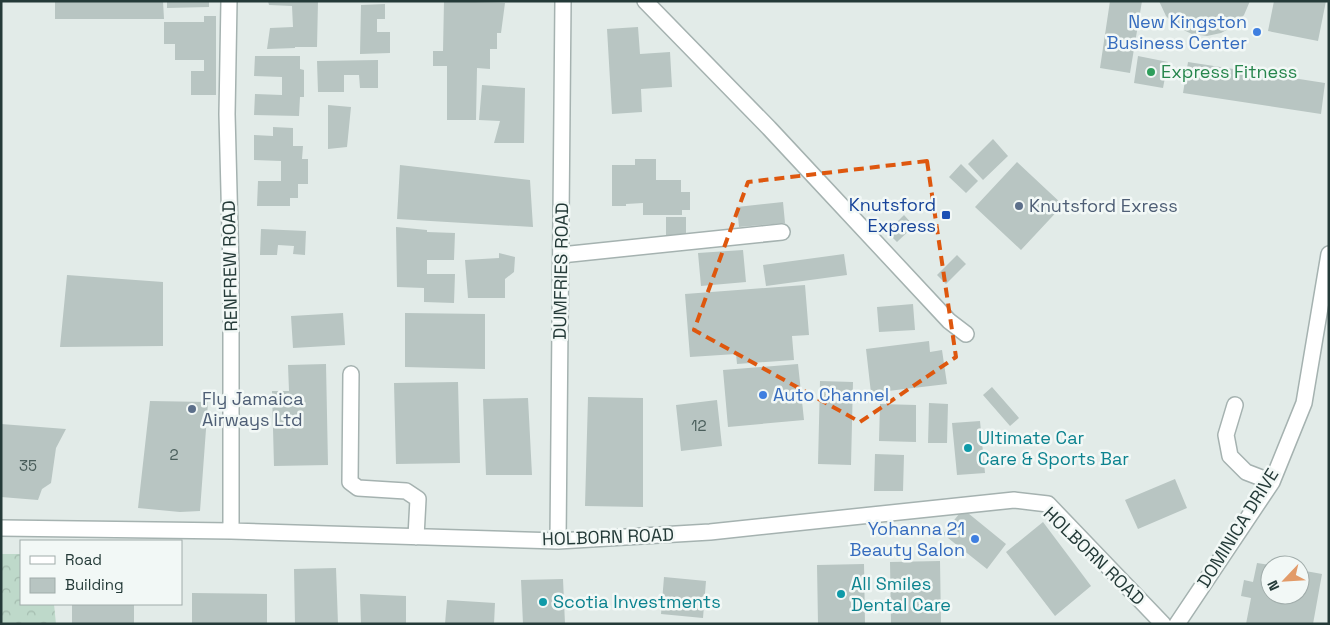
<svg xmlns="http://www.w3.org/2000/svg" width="1330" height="625" font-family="'Space Grotesk',sans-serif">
<defs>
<pattern id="park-crowns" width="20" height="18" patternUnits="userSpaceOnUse" patternTransform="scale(1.25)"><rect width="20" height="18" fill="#bed9ca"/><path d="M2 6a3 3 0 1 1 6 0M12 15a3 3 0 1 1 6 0" fill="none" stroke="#a3bbae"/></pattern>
</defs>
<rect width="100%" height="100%" fill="#e2ebe8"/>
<path fill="url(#park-crowns)" d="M1,554H21V604H54L56,624H1Z"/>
<path fill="#b8c5c2" d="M55,1H163L164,19H55Z
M167,1H209V7L167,8Z
M268,1H318L317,47H295V48L267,49L270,28L293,27L292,6L269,5Z
M444,1L505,3L501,33H497V49H490V69L477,68L476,120H447V66H433V51H443Z
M1110,1H1142L1130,73L1100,68Z
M1159,1H1250L1244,15L1234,26L1221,33L1207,36L1192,34L1177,27L1166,16Z
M1274,1H1326L1318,41L1268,31Z
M385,4V19H377V32H390V53L360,54L361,5Z
M204,16H216V95H191V71H204V60H175V44H164V22H204Z
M638,27L640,54L670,52L672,87L641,89L642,112L612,114L607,29Z
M255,56H300V69L304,70V97H300L299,116L254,115L255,94L282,95V77L254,76Z
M1138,56L1168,62L1163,88L1134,83Z
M378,60V88H360L359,75H344V92H318L317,61Z
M1188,62L1325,83L1321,114L1183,93Z
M482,85L525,88L524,143H494L500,121L479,120Z
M328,105L351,107L347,147L328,149Z
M273,127L293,128V146H303L302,159H308V184H298V198H290V206H257L258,181H281V161L254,160V135L273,136Z
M993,139L1008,156L983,180L968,164Z
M635,159H656V180H681V192H690V210H682V215H643V203L626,204V206H612V165H635Z
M1017,162L1063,205L1021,250L975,207Z
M961,164L978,181L966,193L949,177Z
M400,165L530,180L533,227L397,219Z
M783,202L785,223L739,227L737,207Z
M904,215L914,226L897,242L887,232Z
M666,217H686V238H666Z
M396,227L427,230V232L455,233L454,260H427V274H455L454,303L424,302V288L397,287Z
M261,229L306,231L305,255L293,254L294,246L278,245L277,255H260Z
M743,250L746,282L701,286L698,253Z
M499,253L515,257L514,272L505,279V298H468L465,260L499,258Z
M844,254L847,275L766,286L763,265Z
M957,255L966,264L946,284L937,275Z
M67,275L163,282V346L60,347Z
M805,285L809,335L792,336L794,360L737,364L736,354L690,357L685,294Z
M913,304L915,330L879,332L877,307Z
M343,313L345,345L293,348L291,316Z
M405,313L485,314V369L405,367Z
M929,341L930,352L942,350L947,384L871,393L866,349Z
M326,364L328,465L274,466L272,391H289L288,365Z
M798,364L804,420L728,427L723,370Z
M820,381L853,382L851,465L818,464Z
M458,382L460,463L396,464L394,383Z
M992,387L1019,418L1010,426L983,395Z
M588,397L643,398V507L585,506Z
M528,398L532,475H486L483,399Z
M717,400L722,446L681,451L676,405Z
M150,401L208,402L200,511L180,512L138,508Z
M929,403L948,404L947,443H928Z
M880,404L916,405V442L879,441Z
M980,421L985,473L957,475L952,423Z
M1,424L66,429L56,448L51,483L42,489L38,500L1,497Z
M875,454L904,455L903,491H874Z
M1175,479L1187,508L1138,529L1125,500Z
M963,509L1006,544L987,569L943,534Z
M1043,522L1091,586L1055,616L1006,552Z
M940,561L941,624H891L890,562Z
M1257,563L1270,565V595H1300V570L1322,574L1313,624H1246L1251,598L1241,596L1244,580L1253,582Z
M864,564L865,624H818L817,565Z
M336,568L338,624H295L294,569Z
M664,577L706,581L703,618L661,614Z
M563,579L565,624H523L521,580Z
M192,593L267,594V624H192Z
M360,594L406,596V624H361Z
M447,600L495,603L494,624H445Z
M72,604H134V624H72Z"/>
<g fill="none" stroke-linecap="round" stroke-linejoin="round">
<g stroke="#a5b2b0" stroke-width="18">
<path id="minor" d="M229,1L227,114L231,269V531
M645,1L769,128L949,321L966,334
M561,255L782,232
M351,374L350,482L358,488L406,491L418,499L416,537
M1235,405L1226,435L1230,456L1246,472L1272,482
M1,528L231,531L558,541L710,532L1014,500L1048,504L1163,624
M558,541L563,1
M1177,624L1272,482L1304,403L1329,254"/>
</g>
<use href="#minor" stroke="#fff" stroke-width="15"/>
</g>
<path fill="none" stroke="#de570e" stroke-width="4" stroke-dasharray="10 6" stroke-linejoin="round" d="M927,161L956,357L860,422L694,330L748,182Z"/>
<g fill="#3f7fe0" stroke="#f2f8f6" stroke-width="2">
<circle cx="1257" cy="32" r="5"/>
<circle cx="763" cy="395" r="5"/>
<circle cx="975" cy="539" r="5"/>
</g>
<circle fill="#2e9e5b" stroke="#f2f8f6" stroke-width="2" cx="1151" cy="72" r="5"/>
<g fill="#5c6f8a" stroke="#f2f8f6" stroke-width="2">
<circle cx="1019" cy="206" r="5"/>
<circle cx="192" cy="409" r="5"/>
</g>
<rect fill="#1a4fb4" stroke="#f2f8f6" stroke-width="2" x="941" y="210" width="10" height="10" rx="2.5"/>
<g fill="#0f9aa8" stroke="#f2f8f6" stroke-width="2">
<circle cx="968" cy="448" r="5"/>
<circle cx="841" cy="594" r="5"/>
<circle cx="543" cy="602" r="5"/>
</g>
<g text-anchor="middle" stroke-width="5" stroke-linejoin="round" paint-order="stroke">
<g font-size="15" fill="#495d5a">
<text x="699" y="431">12</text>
<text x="174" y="460">2</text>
<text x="28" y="471">35</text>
</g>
<g font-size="18" fill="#366cbe" stroke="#f2f8f6" text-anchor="end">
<text x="1247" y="28">New Kingston<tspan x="1247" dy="21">Business Center</tspan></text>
<text x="773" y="401" text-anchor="start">Auto Channel</text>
<text x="965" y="535">Yohanna 21<tspan x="965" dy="21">Beauty Salon</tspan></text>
</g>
<g font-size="18" fill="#27864d" stroke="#f2f8f6" text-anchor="start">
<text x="1161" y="78">Express Fitness</text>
</g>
<g font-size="18" fill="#164399" stroke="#f2f8f6" text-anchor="end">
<text x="936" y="211">Knutsford<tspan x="936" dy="21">Express</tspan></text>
</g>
<g font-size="18" fill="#4e5e75" stroke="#f2f8f6" text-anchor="start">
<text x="1029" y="212">Knutsford Exress</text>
<text x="202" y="405">Fly Jamaica<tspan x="202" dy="21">Airways Ltd</tspan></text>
</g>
<g font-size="18" fill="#243a38" stroke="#f2f8f6">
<text transform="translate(230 266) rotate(-91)" y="6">RENFREW ROAD</text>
<text transform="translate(561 271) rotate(-89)" y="6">DUMFRIES ROAD</text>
<text transform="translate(1238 528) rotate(-58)" y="6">DOMINICA DRIVE</text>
<text transform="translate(608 537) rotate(-2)" y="6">HOLBORN ROAD</text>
<text transform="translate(1094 556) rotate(44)" y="6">HOLBORN ROAD</text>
</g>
<g font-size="18" fill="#0d838f" stroke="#f2f8f6" text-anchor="start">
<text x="978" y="444">Ultimate Car<tspan x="978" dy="21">Care &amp; Sports Bar</tspan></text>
<text x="851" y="590">All Smiles<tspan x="851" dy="21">Dental Care</tspan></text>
<text x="553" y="608">Scotia Investments</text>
</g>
</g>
<rect width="1330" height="625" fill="none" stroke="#243a38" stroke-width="5"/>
<rect x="20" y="540" width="162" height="65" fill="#f2f8f6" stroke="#a0acaa"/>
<rect x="30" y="556" width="25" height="8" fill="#ffffff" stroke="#a0acaa"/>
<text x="65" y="565" font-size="15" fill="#243a38">Road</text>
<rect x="30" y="578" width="25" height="15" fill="#b8c5c2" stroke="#a0acaa"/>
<text x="65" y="590" font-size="15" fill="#243a38">Building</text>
<g transform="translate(1285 580) rotate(245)"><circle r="24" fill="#f2f8f6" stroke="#a0acaa"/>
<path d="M0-4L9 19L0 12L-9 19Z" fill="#e29b69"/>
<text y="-8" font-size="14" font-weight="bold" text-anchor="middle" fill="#243a38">N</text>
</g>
</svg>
